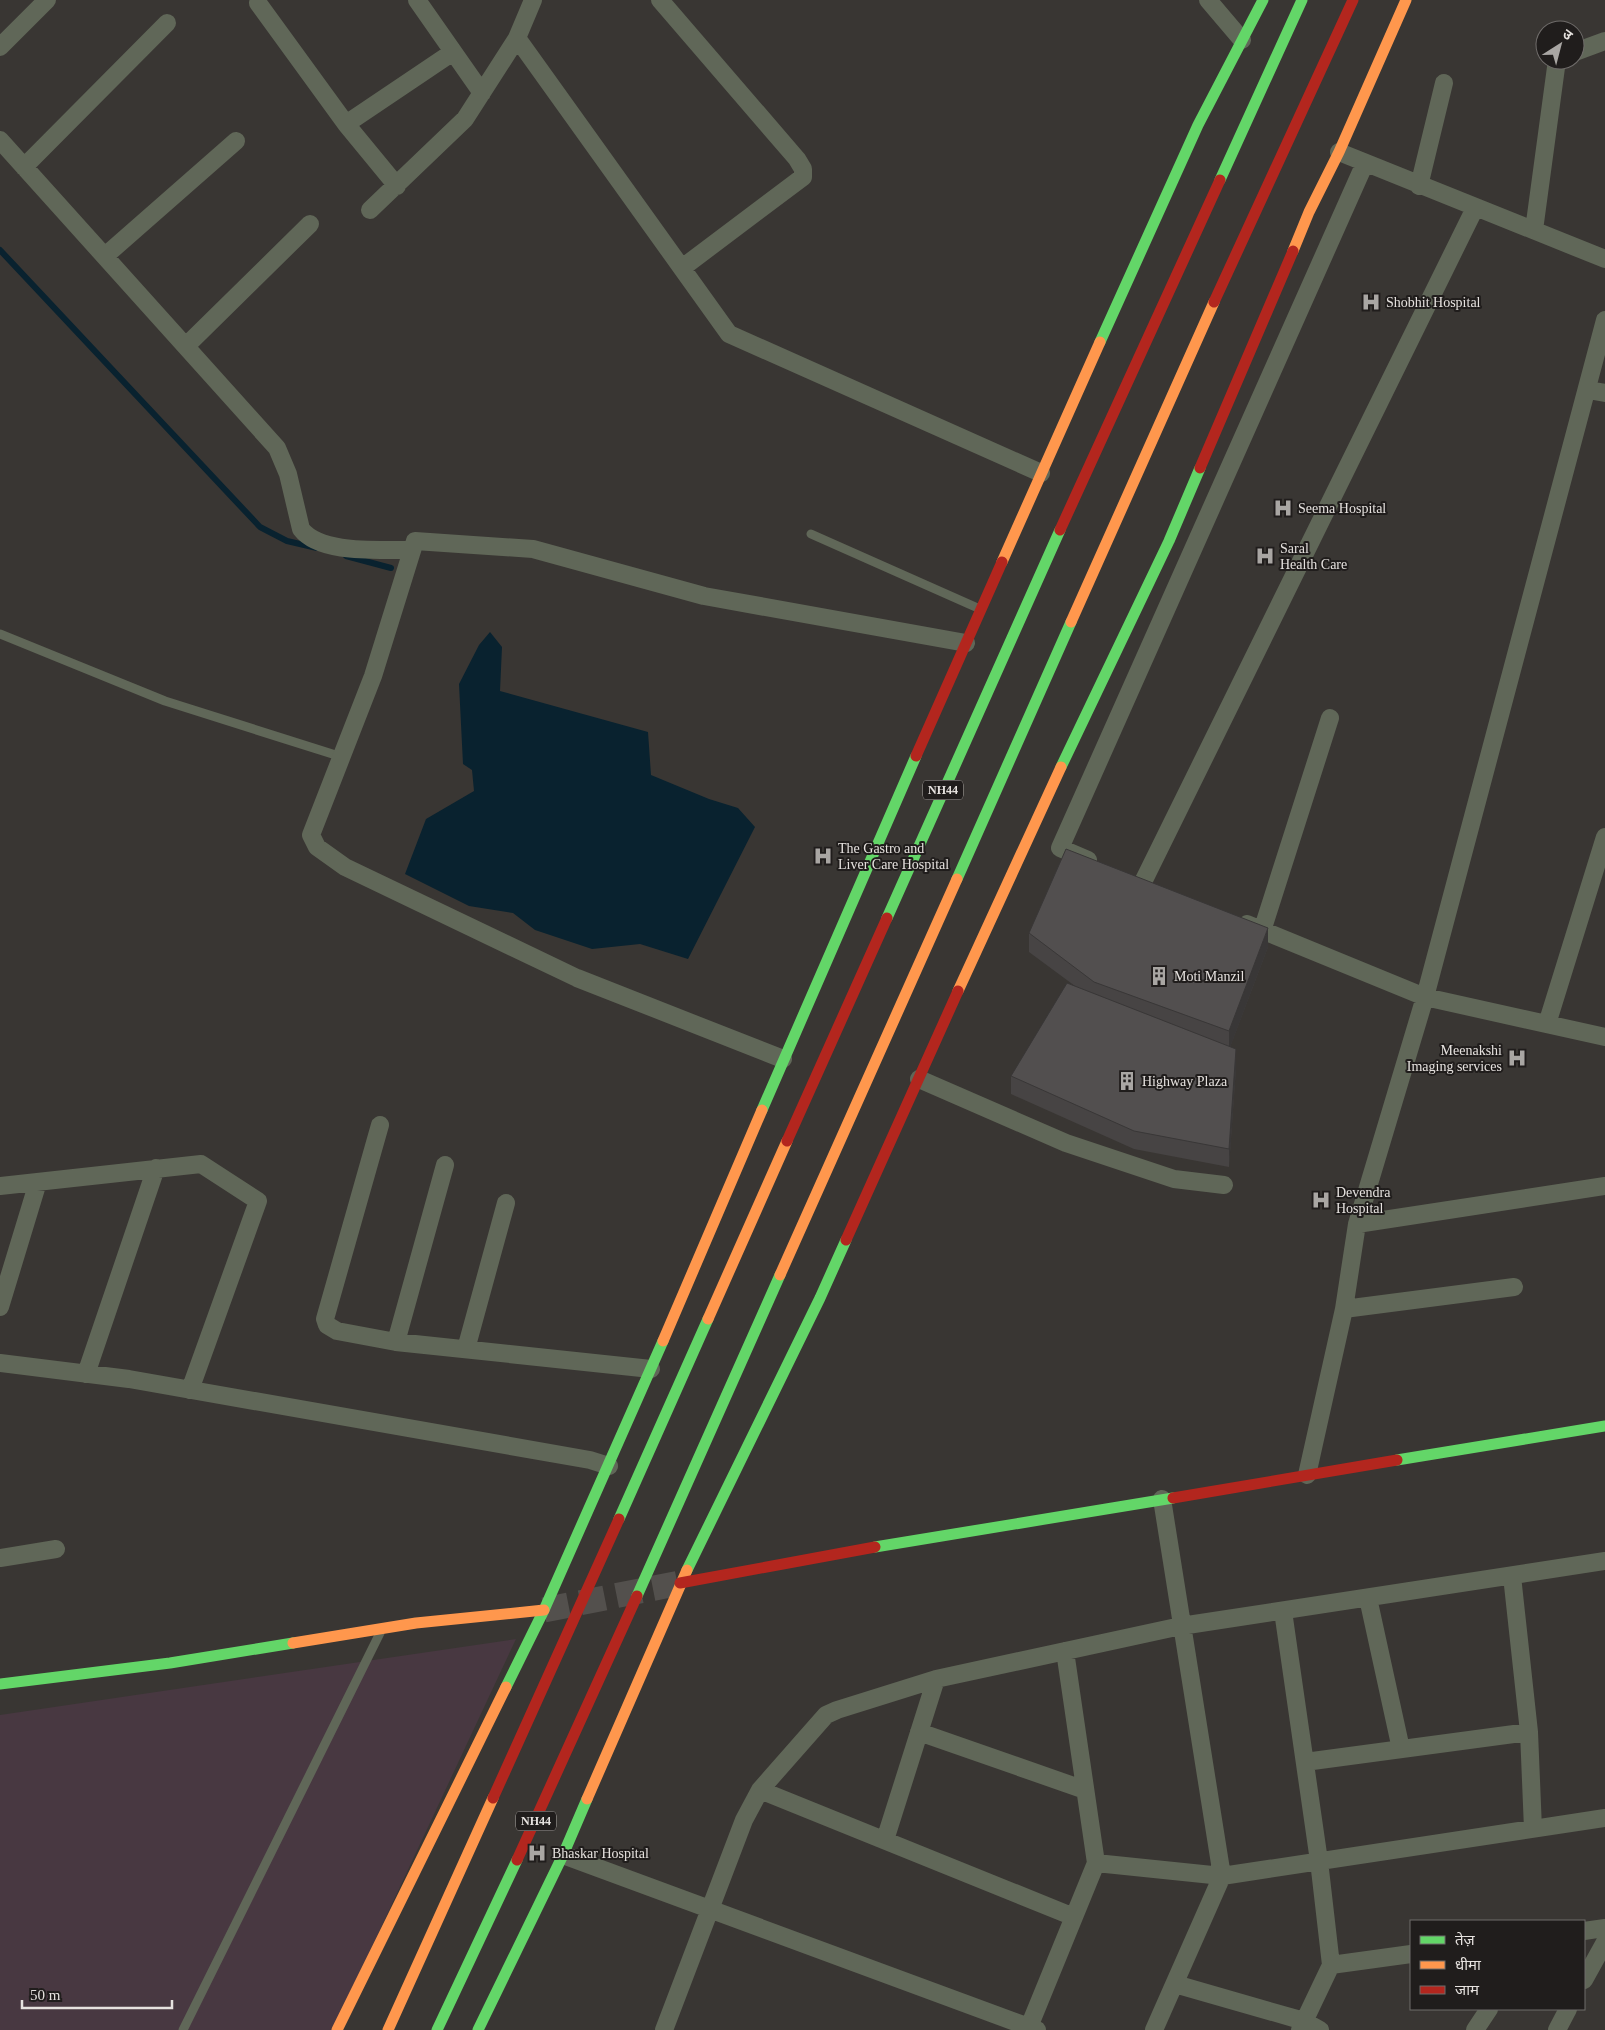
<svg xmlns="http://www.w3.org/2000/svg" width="1605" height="2030" font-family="'Times New Roman','Noto Sans Devanagari',serif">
<rect width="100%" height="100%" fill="#393633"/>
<path fill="#483841" d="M516,1639L333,2030H0V1715Z"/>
<path fill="#09222f" d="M490,632L502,647L500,691L648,732L651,775L709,799L738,808L755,827L688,959L640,944L592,949L535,930L513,913L469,906L405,874L426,819L474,791L472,770L463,764L459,684L479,645Z"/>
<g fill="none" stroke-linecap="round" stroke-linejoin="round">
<path stroke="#09222f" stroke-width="6" d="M0,250L260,527L287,541L317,548
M346,556L391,568"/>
<path stroke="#53504d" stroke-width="25" stroke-dasharray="25 12" stroke-linecap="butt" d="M544,1610L680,1583"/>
<path stroke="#606758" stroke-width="9" d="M811,534L980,609
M0,634L165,701L342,757
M183,2030L380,1633"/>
<path stroke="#606758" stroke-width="18" d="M417,0L482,93
M660,0L797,159L803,169V177L682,268
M1208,0L1242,40
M258,3L346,124L397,186
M517,38L729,334L1041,473
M0,47L47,0
M1575,52L1605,41
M346,124L453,52
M0,140L277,448L288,474L301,529C321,555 381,549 412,550
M1339,152L1605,259
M24,167L167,23
M1419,186L1444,83
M370,210L465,119L517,38L533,0
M1534,230L1557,60
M105,256L236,141
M186,346L310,224
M1588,390L1605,393
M1088,860L1060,848L1365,163
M1143,882L1475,208
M1247,924L1425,997L1605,1037
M1262,931L1330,718
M1547,1024L1605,837
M783,1059L577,978L345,867L317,847L311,835L373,676L415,541L533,549L704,596L966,643
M919,1079L1066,1143L1174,1179L1224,1185
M380,1125L325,1319L327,1325L337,1331L396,1342L651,1369
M0,1186L201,1164L258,1201L190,1390
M1357,1224L1605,1186
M0,1307L38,1182
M1344,1309L1514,1287
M396,1342L445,1165
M466,1349L506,1203
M0,1363L129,1379L590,1460L609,1466
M86,1374L156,1168
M1307,1475L1344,1309L1357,1224L1425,997L1605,320
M1162,1499L1222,1876L1605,1818
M0,1558L56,1549
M1512,1576L1529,1732L1533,1829
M1368,1598L1401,1749
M1283,1611L1319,1861L1331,1965L1411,1954
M919,1732L1085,1790
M1305,1762L1529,1732
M760,1790L1074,1917
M885,1840L936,1679
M563,1855L1037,2030
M1096,1863L1222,1876L1154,2030
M1584,1931L1605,1928
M1584,1980L1605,1942
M1175,1984L1304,2021L1320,2030
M1029,2027L1096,1863L1065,1651
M664,2030L744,1820L760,1790L826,1715L837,1710L936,1679L1181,1626L1605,1561
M1300,2030L1331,1965
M1475,2030L1489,2009
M1557,2030L1568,2009"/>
<path stroke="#63d668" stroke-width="11" d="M1220,180L1302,0
M1100,342L1198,125L1263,0
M1061,767L1169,541L1200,468
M957,879L1071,622
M887,918L1060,530
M762,1110L916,756
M1397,1460L1605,1426
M619,1519L708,1319
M875,1547L1173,1498
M687,1570L820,1298L846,1240
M637,1596L780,1275
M0,1684L170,1663L293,1643
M506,1687L544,1610L663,1341
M437,2030L517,1860
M478,2030L563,1855L587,1799"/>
<path stroke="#ff974d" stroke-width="11" d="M1293,251L1309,212L1339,152L1406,0
M1002,562L1100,342
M1071,622L1214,302
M958,991L1061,767
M780,1275L957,879
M708,1319L787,1141
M663,1341L762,1110
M293,1643L416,1623L544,1610
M587,1799L687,1570
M337,2030L506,1687
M388,2030L493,1798"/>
<path stroke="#b3261e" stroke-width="11" d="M1214,302L1353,0
M1200,468L1293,251
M1060,530L1220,180
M916,756L1002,562
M787,1141L887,918
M846,1240L958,991
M1173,1498L1397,1460
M680,1583L875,1547
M493,1798L619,1519
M517,1860L637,1596"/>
</g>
<path fill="#474444" d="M1029,933L1268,947L1230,1047L1236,1068L1229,1167L1134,1149L1011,1094V1076L1075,986L1029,952Z"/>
<path fill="#393737" d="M1268,928V947L1229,1050V1031Z
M1236,1049V1068L1229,1167V1149Z"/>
<path fill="#524f4f" stroke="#393737" d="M1066,849L1268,928L1229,1031L1094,982L1029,933Z
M1067,983L1236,1049L1229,1149L1134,1131L1011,1076Z"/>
<defs>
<g id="hospital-bare" transform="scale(1.5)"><path d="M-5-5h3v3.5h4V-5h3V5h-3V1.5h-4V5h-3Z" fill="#a9a6a3" stroke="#201d1c" stroke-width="2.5" paint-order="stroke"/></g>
<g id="building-bare" transform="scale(1.5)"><path d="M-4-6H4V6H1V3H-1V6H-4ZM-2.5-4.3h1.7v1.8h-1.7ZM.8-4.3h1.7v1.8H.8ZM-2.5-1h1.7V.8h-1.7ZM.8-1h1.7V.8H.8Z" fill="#a9a6a3" stroke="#201d1c" stroke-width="2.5" paint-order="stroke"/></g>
</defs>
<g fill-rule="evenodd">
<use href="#hospital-bare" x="1371" y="302"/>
<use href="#hospital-bare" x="1283" y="508"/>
<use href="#hospital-bare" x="1265" y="556"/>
<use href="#hospital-bare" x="823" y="856"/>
<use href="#building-bare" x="1159" y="976"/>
<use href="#hospital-bare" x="1517" y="1058"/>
<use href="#building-bare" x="1127" y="1081"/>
<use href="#hospital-bare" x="1321" y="1200"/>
<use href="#hospital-bare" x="537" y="1853"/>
</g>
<g text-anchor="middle" stroke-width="4" stroke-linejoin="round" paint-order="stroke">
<g fill="#201d1c" stroke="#aba7a4" stroke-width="1">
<rect x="923" y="780.5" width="40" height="19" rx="4"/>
<rect x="516" y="1811.5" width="40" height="19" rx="4"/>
</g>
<g font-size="12" font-weight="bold" fill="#e6e2df">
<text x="943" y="794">NH44</text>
<text x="536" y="1825">NH44</text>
</g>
<g font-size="14" fill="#e6e2df" stroke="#201d1c" text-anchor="start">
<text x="1386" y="307">Shobhit Hospital</text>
<text x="1298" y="513">Seema Hospital</text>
<text x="1280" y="553">Saral<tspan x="1280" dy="16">Health Care</tspan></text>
<text x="838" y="853">The Gastro and<tspan x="838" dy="16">Liver Care Hospital</tspan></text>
<text x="1174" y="981">Moti Manzil</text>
<text x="1502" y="1055" text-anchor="end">Meenakshi<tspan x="1502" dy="16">Imaging services</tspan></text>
<text x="1142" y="1086">Highway Plaza</text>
<text x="1336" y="1197">Devendra<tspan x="1336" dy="16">Hospital</tspan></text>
<text x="552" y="1858">Bhaskar Hospital</text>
</g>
</g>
<rect x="1410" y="1920" width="175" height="90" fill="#201d1c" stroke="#6f6c6a"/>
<rect x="1420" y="1936" width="25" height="8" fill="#63d668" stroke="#6f6c6a"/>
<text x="1455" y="1945" font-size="15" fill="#e6e2df">तेज़</text>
<rect x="1420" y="1961" width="25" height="8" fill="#ff974d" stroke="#6f6c6a"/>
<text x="1455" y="1970" font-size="15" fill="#e6e2df">धीमा</text>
<rect x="1420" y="1986" width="25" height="8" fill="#b3261e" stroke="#6f6c6a"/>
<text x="1455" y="1995" font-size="15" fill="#e6e2df">जाम</text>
<g transform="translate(1560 45) rotate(36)"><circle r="24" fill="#201d1c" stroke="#6f6c6a"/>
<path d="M0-4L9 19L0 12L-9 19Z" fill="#a9a6a3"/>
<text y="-8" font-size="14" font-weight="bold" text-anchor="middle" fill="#e6e2df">उ</text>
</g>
<path d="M22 2000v8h150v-8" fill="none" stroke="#e6e2df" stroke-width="2.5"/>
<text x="30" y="2000" font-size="15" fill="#e6e2df" stroke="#201d1c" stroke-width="4" paint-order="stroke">50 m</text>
</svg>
